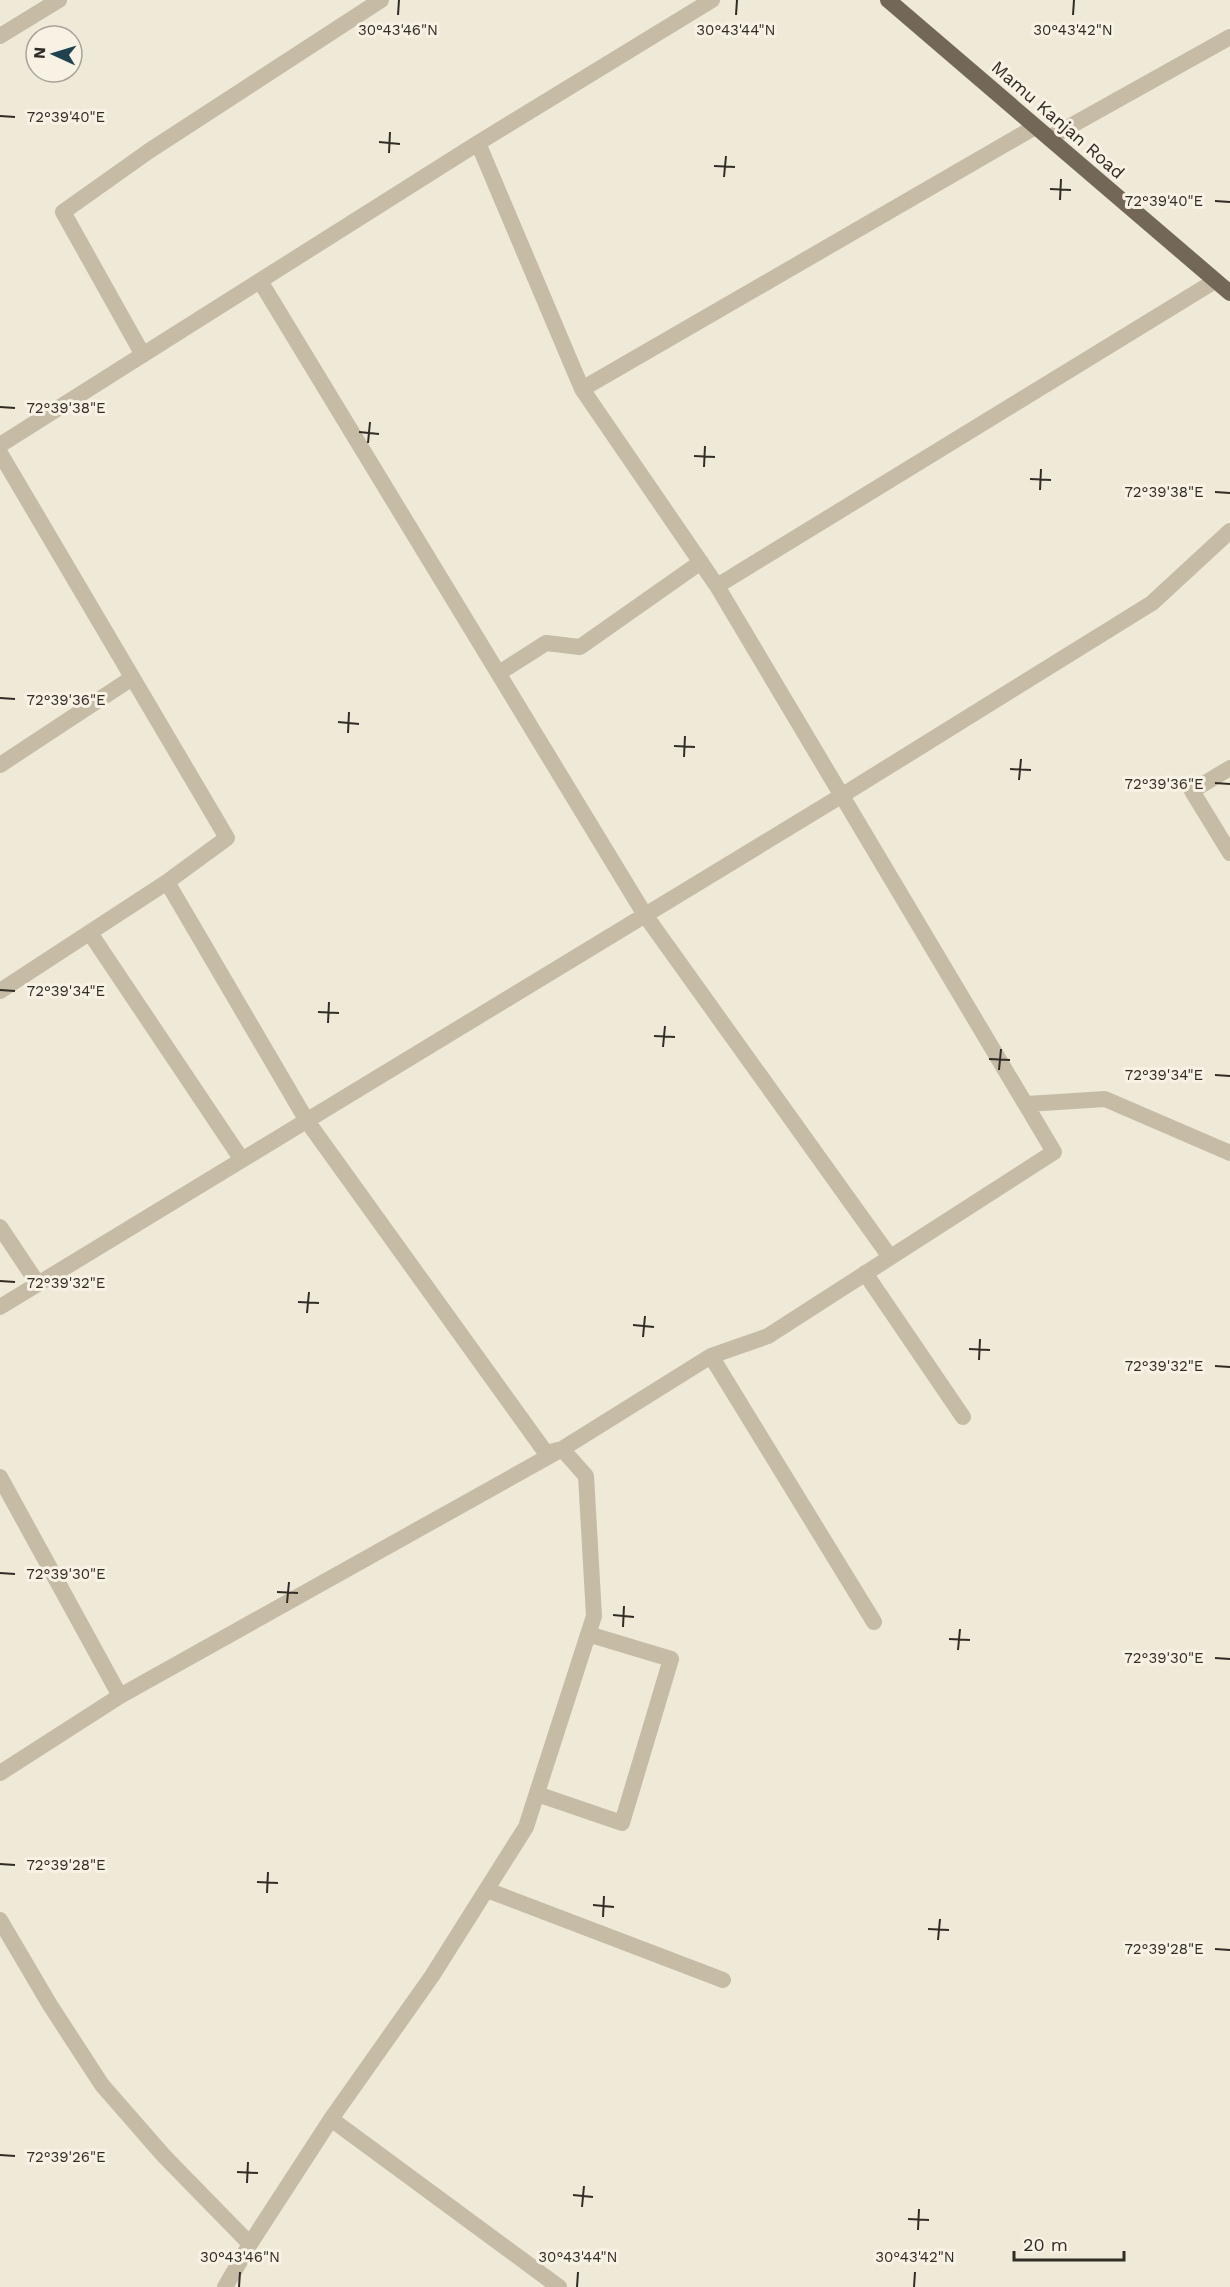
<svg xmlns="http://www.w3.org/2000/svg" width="1230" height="2287" font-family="'Work Sans',sans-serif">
<rect width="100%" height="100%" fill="#efe9d8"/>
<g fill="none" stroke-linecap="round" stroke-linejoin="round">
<path stroke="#c6bba5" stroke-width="16" d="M0,36L59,0
M1049,138L1230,37
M260,281L645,915L890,1257
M143,355L63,212L149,151L381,0
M582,389L1035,127
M0,445L478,143
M0,453L227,838L167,882L0,991
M717,586L1215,281
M499,673L546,643L580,647L701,562
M0,765L132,678
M1230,768L1192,791L1230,853
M167,882L307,1121L546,1453L562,1449L586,1476L594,1616L526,1827L432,1976L331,2119L250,2244L225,2287
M90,933L242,1160
M1027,1104L1105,1099L1230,1153
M0,1227L38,1284
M865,1273L963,1417
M0,1307L841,796L1152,603L1230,531
M711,1356L874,1622
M0,1477L120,1696
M0,1773L120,1696L562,1449L711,1356L768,1336L1054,1152L717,586L582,389L478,143L712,0
M537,1794L622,1823L671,1659L588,1634
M487,1890L723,1980
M0,1920L50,2005L102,2085L164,2156L250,2244
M331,2119L559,2287"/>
<path stroke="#736758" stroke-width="16" d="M888,0L1230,293"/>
</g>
<path fill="none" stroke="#322c26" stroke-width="2" d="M398,15L399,0M736,15L737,0M1073,15L1074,0M0,116L15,117M379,142L400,144M389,153L390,132M714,166L735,167M724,177L726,156M1050,189L1071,190M1060,200L1061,179M1215,201L1230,202M0,407L15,408M359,432L379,434M368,443L370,422M694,456L715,457M704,467L705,446M1030,479L1051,480M1040,490L1041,469M1215,492L1230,493M0,698L15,699M338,722L359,724M348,733L349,712M674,746L695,747M684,757L685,736M1010,769L1031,770M1019,780L1021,759M1215,783L1230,784M0,990L15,991M318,1012L339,1013M328,1023L329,1002M654,1036L675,1037M663,1047L665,1026M989,1059L1010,1060M999,1070L1001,1049M1215,1075L1230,1076M0,1281L15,1282M298,1302L319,1303M307,1313L309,1292M633,1325L654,1327M643,1337L645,1316M969,1349L990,1350M979,1360L980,1339M1215,1366L1230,1367M0,1573L15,1574M277,1592L298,1593M287,1603L289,1582M613,1615L634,1617M623,1627L624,1606M949,1639L970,1640M958,1650L960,1629M1215,1658L1230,1659M0,1864L15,1865M257,1882L278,1883M267,1893L268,1872M593,1905L614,1907M603,1917L604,1896M928,1929L949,1930M938,1940L940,1919M1215,1949L1230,1950M0,2155L15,2156M237,2172L258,2173M247,2183L248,2162M573,2195L593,2197M582,2207L584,2186M908,2219L929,2220M918,2230L919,2209M239,2287L240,2272M577,2287L578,2272M914,2287L915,2272"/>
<g text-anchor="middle" stroke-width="6" stroke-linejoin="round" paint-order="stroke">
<g font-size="18" fill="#322c26" stroke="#f7f2e4">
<text transform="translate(1058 120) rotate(41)" y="6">Mamu Kanjan Road</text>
</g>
</g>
<g font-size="15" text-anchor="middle" fill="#322c26" stroke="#f7f2e4" stroke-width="6" stroke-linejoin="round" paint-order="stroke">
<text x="398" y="35">30°43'46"N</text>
<text x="736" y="35">30°43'44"N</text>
<text x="1073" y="35">30°43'42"N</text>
<text x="66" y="122">72°39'40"E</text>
<text x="1164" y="206">72°39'40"E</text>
<text x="66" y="413">72°39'38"E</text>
<text x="1164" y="497">72°39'38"E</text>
<text x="66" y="705">72°39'36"E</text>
<text x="1164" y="789">72°39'36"E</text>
<text x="66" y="996">72°39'34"E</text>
<text x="1164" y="1080">72°39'34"E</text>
<text x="66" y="1288">72°39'32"E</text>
<text x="1164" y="1371">72°39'32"E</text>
<text x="66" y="1579">72°39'30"E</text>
<text x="1164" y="1663">72°39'30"E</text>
<text x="66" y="1870">72°39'28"E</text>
<text x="1164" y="1954">72°39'28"E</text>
<text x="66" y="2162">72°39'26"E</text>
<text x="240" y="2262">30°43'46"N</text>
<text x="578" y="2262">30°43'44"N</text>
<text x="915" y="2262">30°43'42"N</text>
</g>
<g transform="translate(54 54) rotate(274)"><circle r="28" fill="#f7f2e4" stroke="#a8a398" stroke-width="1.5"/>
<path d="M0-4.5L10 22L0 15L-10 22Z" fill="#1f4250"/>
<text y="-9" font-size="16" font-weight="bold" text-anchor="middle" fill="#322c26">N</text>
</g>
<path d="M1014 2251v9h110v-9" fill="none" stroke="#322c26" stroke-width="3"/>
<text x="1023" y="2251" font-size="18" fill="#322c26" stroke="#f7f2e4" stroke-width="4.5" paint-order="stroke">20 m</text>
</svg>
